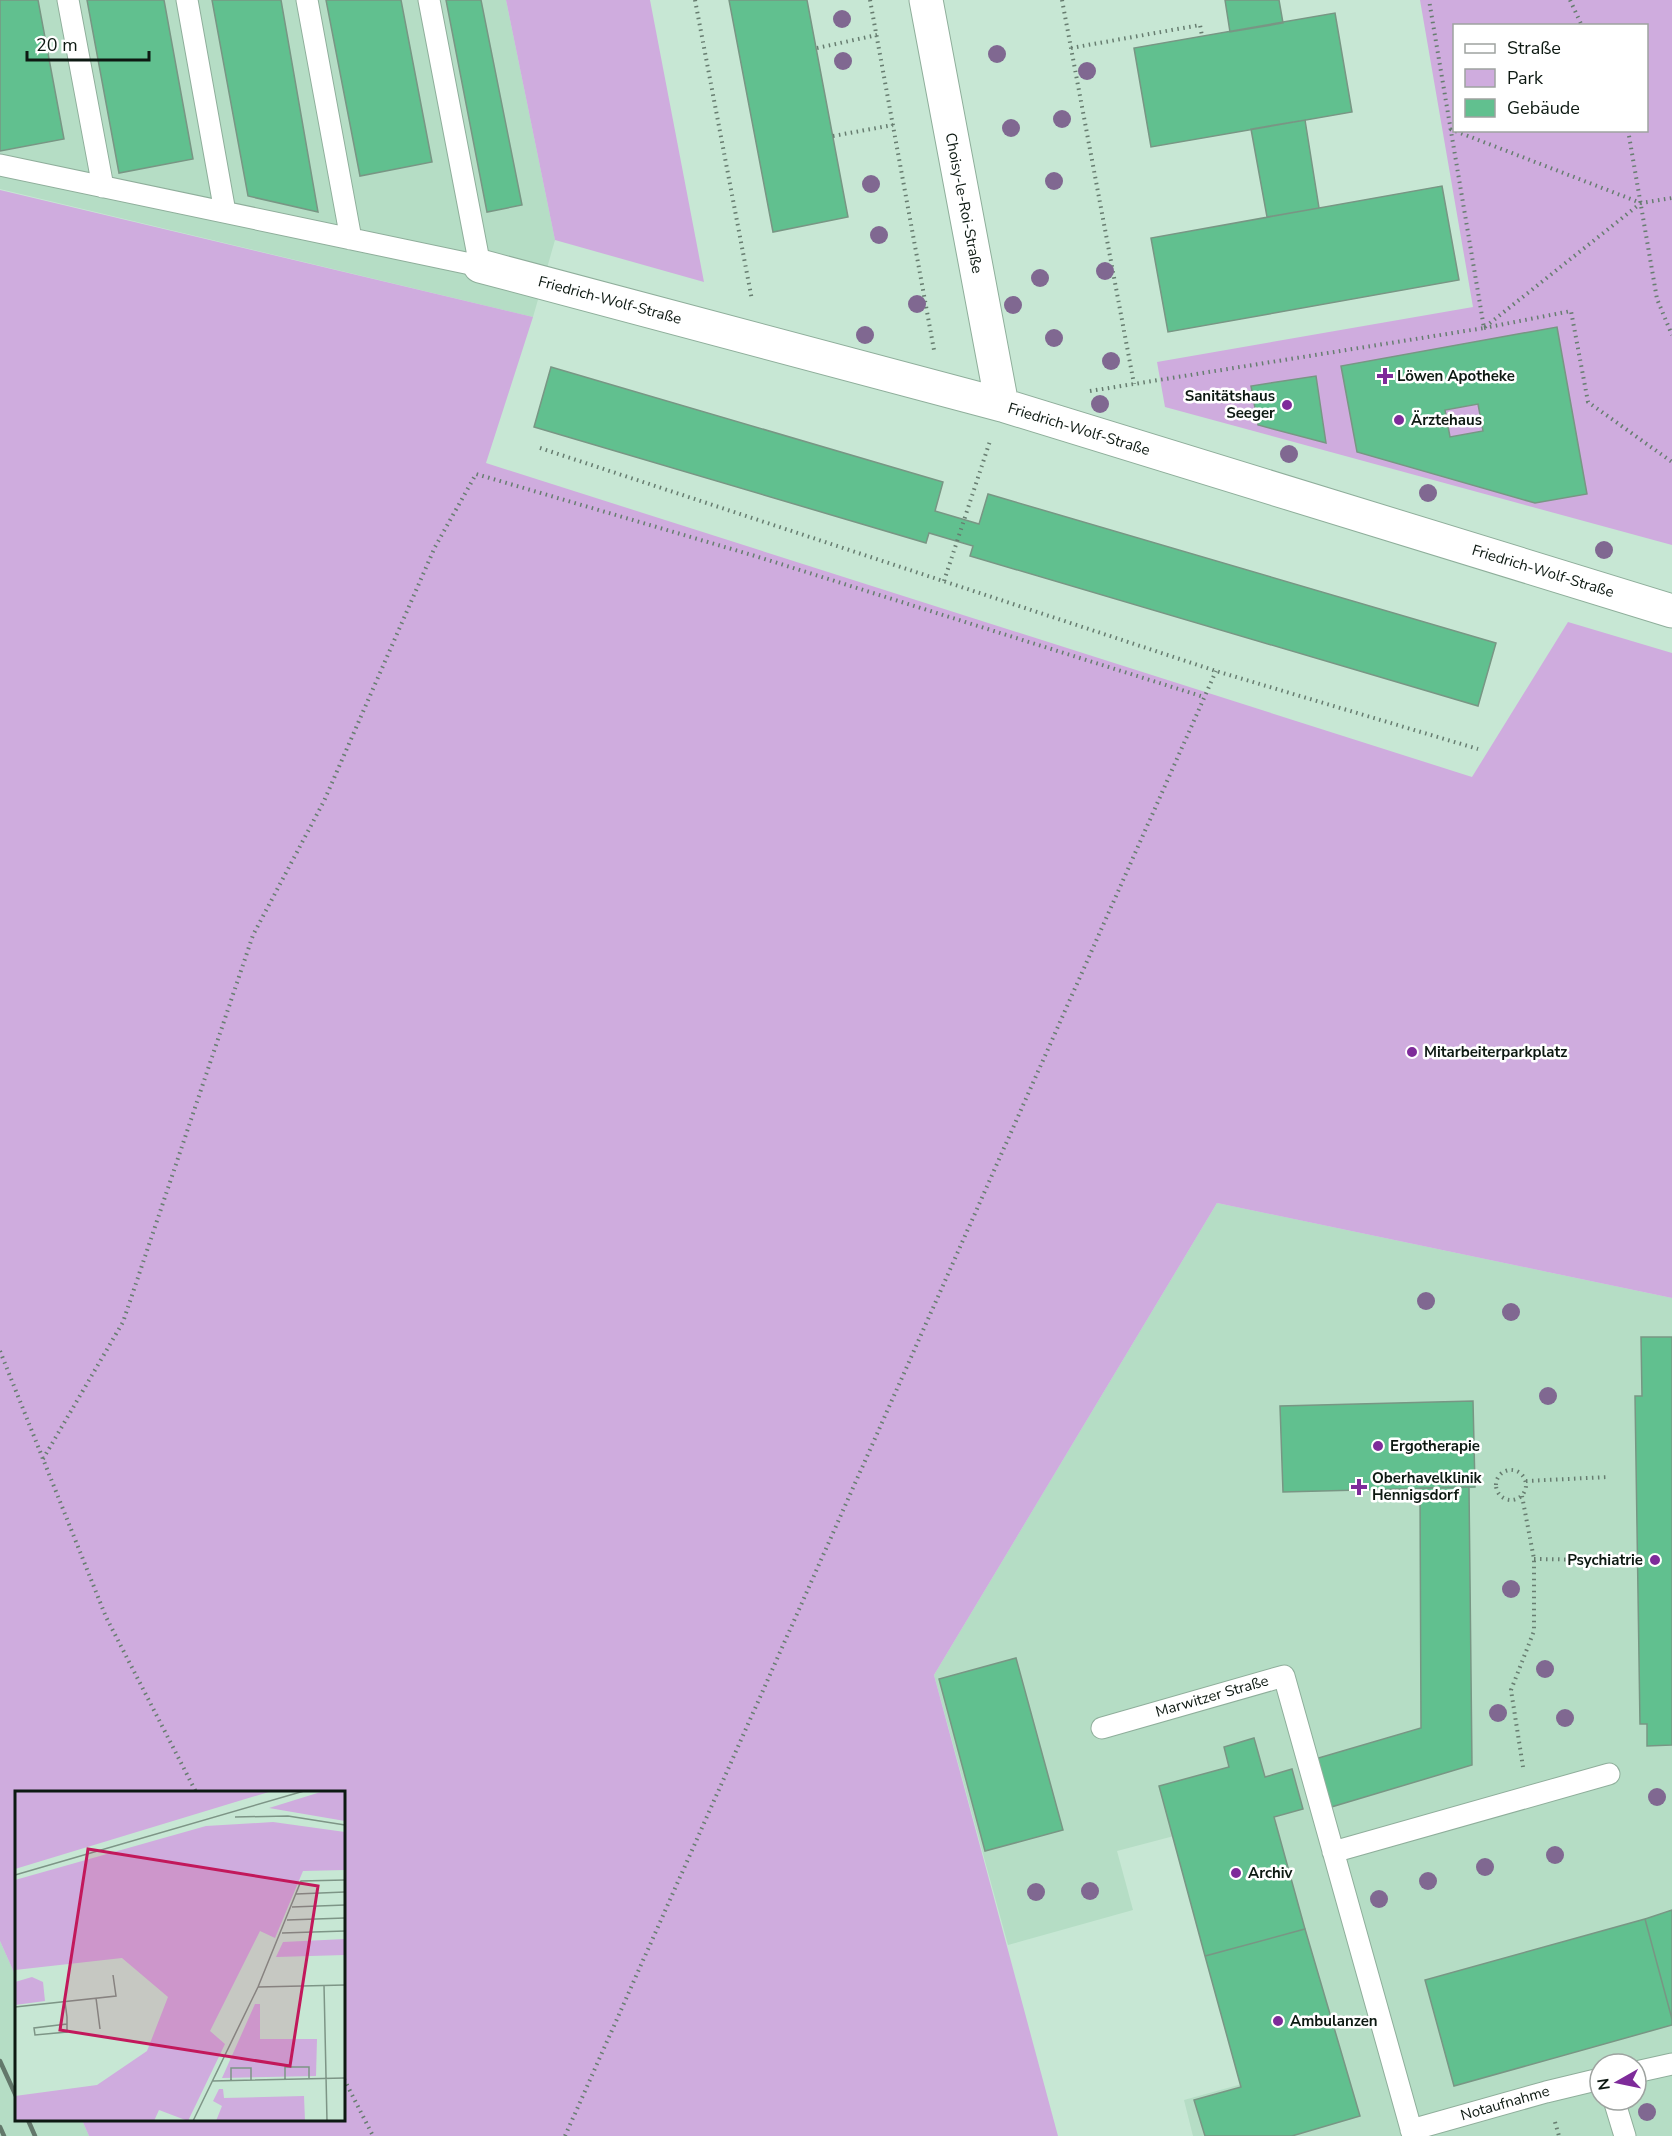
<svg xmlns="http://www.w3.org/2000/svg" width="1672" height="2136" font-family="'Nunito Sans',sans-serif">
<rect width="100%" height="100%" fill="#c7e7d4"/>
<path fill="#b5ddc5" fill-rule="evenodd" d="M0,0H506L555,240L533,317L0,189Z
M1217,1203L1672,1298V2136H1193L1184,2100L1242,2084L1174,1836L1117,1851L1133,1910L1008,1945L934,1675ZM1600,2064H1636V2100H1600Z
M0,1941L16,1977V2120H82L89,2136H0Z"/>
<path fill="#cfacde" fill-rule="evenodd" d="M506,0H650L704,282L555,240Z
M1420,0H1672V545L1165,407L1157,362L1473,307ZM1454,26H1646V130H1454Z
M0,190L533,317L486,463L1472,777L1568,622L1672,653V1298L1217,1203L934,1675L1058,2136H89L82,2120H344V1792H16V1977L0,1941Z"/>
<path fill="#61c08f" stroke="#789684" stroke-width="1.5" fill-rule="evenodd" d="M0,0H38L64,139L0,151Z
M87,0H164L193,159L119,173Z
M212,0H281L318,212L248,196Z
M326,0H401L432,162L360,176Z
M446,0H481L522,205L487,212Z
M729,0H807L848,217L773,232Z
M1225,0H1279L1283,23L1230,32Z
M1335,13L1352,112L1151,147L1134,48Z
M1305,120L1319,208L1267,217L1251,129Z
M1442,186L1459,280L1168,332L1151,238Z
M1557,327L1587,494L1535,503L1357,452L1341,366ZM1478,404L1483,431L1450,437L1445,410Z
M551,367L943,482L935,511L979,524L988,494L1496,643L1478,706L970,556L973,546L929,533L926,543L534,427Z
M1316,376L1326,443L1258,425L1251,386Z
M1641,1337H1672V1745L1647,1746V1724H1640L1635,1396H1642Z
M1473,1401L1475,1487L1283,1492L1280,1406Z
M1469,1487L1472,1765L1328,1808L1315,1759L1421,1728L1420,1488Z
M1016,1658L1063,1830L985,1851L939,1679Z
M1254,1738L1265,1777L1292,1769L1303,1809L1274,1817L1305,1929L1205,1956L1159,1786L1229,1767L1224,1747Z
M1672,1910V2019L1645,1919Z
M1645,1919L1672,2019V2025L1454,2086L1425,1980Z
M1305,1929L1360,2116L1292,2136H1205L1194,2100L1241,2087L1205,1956Z"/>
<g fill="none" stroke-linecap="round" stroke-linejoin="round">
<g stroke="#8fae9b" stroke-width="23">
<path id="lane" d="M68,0L103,187
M187,0L225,212
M307,0L351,239
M0,165L480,266L429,0
M1102,1728L1284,1676L1413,2136
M1333,1852L1609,1774
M1636,2072L1672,2064
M1614,2100L1625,2136
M1411,2130L1546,2092L1600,2079"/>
</g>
<g stroke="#8fae9b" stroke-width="35">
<path id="street" d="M926,0L1002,405
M480,266L1002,405L1672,611"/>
</g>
<path stroke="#677d70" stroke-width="4" stroke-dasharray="1.5 4.5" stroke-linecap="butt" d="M695,0L752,300
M870,0L934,350
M1062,0L1134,384
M1570,0L1582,26
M817,48L877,35
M1071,48L1200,25L1202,36
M1450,129L1641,203L1672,198
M1628,130L1657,299L1672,335
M833,136L893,125
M1485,327L1641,203
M1484,328L1571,311L1588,402L1672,462
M1090,391L1484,328L1429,0
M540,448L1216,671L1478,749
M944,581L990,441
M0,1351L106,1617L196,1792
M43,1459L123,1322L253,935L324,801L435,547L476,474L752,555L1204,697
M1496 1485a15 15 0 1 1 30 0a15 15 0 1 1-30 0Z
M1526,1481L1608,1477
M1522,1496L1534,1559V1631L1511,1690L1523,1767
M1534,1559L1608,1560
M344,2079L373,2136
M1555,2122L1559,2136
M565,2136L1216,671"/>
<use href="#lane" stroke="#fff" stroke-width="21"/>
<use href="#street" stroke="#fff" stroke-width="33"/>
<path stroke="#63786b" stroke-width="4.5" d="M0,2061L16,2096
M28,2120L35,2136
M0,2127L4,2136"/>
</g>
<g fill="#806891">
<circle cx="842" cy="19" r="9"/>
<circle cx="997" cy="54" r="9"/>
<circle cx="843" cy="61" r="9"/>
<circle cx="1087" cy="71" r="9"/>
<circle cx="1062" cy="119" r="9"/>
<circle cx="1011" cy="128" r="9"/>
<circle cx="1054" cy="181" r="9"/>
<circle cx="871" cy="184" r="9"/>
<circle cx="879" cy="235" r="9"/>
<circle cx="1105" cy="271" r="9"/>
<circle cx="1040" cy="278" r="9"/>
<circle cx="917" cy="304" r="9"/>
<circle cx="1013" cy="305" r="9"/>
<circle cx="865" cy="335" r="9"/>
<circle cx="1054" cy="338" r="9"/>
<circle cx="1111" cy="361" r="9"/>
<circle cx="1100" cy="404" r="9"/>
<circle cx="1289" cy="454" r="9"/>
<circle cx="1428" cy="493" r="9"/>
<circle cx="1604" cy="550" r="9"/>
<circle cx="1426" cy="1301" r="9"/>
<circle cx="1511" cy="1312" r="9"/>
<circle cx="1548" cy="1396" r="9"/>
<circle cx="1511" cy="1589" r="9"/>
<circle cx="1545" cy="1669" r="9"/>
<circle cx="1498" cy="1713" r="9"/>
<circle cx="1565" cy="1718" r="9"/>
<circle cx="1657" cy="1797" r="9"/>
<circle cx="1555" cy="1855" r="9"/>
<circle cx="1485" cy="1867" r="9"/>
<circle cx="1428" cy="1881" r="9"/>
<circle cx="1090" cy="1891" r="9"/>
<circle cx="1036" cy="1892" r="9"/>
<circle cx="1379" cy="1899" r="9"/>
<circle cx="1647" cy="2112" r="9"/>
</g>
<g fill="#7e2b9a" stroke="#fff" stroke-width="2">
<path d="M1382 367h6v6h6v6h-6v6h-6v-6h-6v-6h6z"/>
<circle cx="1287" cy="405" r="6"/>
<circle cx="1399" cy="420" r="6"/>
<circle cx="1412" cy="1052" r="6"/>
<circle cx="1378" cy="1446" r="6"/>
<path d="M1356 1478h6v6h6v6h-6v6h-6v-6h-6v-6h6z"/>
<circle cx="1655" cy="1560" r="6"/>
<circle cx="1236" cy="1873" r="6"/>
<circle cx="1278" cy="2021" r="6"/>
</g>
<g text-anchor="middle" stroke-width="5" stroke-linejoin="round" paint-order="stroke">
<g font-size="15" fill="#0d1912" stroke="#fff">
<text transform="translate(964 203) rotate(79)" y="5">Choisy-le-Roi-Straße</text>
<text transform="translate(610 300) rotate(15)" y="5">Friedrich-Wolf-Straße</text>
<text transform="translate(1079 429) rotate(17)" y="5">Friedrich-Wolf-Straße</text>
<text transform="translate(1543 571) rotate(17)" y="5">Friedrich-Wolf-Straße</text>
<text transform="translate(1212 1696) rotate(-16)" y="5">Marwitzer Straße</text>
<text transform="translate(1505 2103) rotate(-16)" y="5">Notaufnahme</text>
</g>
<g font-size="15" font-weight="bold" fill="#0d1912" stroke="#fff" text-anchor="start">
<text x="1397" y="381">Löwen Apotheke</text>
<text x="1275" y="401" text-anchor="end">Sanitätshaus<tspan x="1275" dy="17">Seeger</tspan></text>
<text x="1411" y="425">Ärztehaus</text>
<text x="1424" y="1057">Mitarbeiterparkplatz</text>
<text x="1390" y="1451">Ergotherapie</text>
<text x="1372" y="1483">Oberhavelklinik<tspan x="1372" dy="17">Hennigsdorf</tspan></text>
<text x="1643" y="1565" text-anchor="end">Psychiatrie</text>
<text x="1248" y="1878">Archiv</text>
<text x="1290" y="2026">Ambulanzen</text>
</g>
</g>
<g transform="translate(15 1791)">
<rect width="330" height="330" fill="#c7e7d4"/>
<path d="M0,0H257L0,78ZM309,0H330V30L254,17ZM258,31L330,41V79L288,80L260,147L245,140L195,240L210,253L173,330L144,319L139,330H0V305L82,294L132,260L153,206L107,167L0,179V89L191,35ZM330,148V164L261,166L268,151ZM17,186L28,191L30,210L0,214V191ZM240,213H245V248H302L301,285L207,287ZM204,298H208L209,307L289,305L290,330H201L207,315L198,310Z" fill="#cfacde"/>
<path fill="none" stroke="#7d9586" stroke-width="1.5" d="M220,26L273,25L330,34M0,84L289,0M281,103L330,101M277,116L330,114M272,129L330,127M267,142L330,140M309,194L312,330M243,196L330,194M81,207L85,238M50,211L52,226V241L20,244L19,237L52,233M0,216L101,205L98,184M270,288V276H294V287M216,289V277H236V289M197,290L330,287M178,330L243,196L286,90L330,89"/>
<path fill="#c2185b" fill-opacity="0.15" stroke="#c2185b" stroke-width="3" d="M73,58L303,95L275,275L45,239Z"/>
<rect width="330" height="330" fill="none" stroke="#0d1912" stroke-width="3"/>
</g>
<rect x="1453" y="24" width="195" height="108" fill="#ffffff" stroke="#9ea3a0" stroke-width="1.5"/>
<rect x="1465" y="44" width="30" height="9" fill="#ffffff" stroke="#9ea3a0" stroke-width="1.5"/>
<text x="1507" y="54" font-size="18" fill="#0d1912">Straße</text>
<rect x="1465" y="69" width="30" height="18" fill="#cfacde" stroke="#9ea3a0" stroke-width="1.5"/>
<text x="1507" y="84" font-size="18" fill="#0d1912">Park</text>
<rect x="1465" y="99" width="30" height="18" fill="#61c08f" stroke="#9ea3a0" stroke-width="1.5"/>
<text x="1507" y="114" font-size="18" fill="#0d1912">Gebäude</text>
<g transform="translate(1618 2082) rotate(261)"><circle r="28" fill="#ffffff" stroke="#9ea3a0" stroke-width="1.5"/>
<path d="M0-4.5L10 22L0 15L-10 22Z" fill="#7e2b9a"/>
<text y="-9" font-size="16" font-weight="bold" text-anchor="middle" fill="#0d1912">N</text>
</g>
<path d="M27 51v9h122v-9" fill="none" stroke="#0d1912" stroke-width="3"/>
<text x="36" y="51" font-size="18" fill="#0d1912" stroke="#ffffff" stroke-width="4.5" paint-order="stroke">20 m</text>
</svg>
